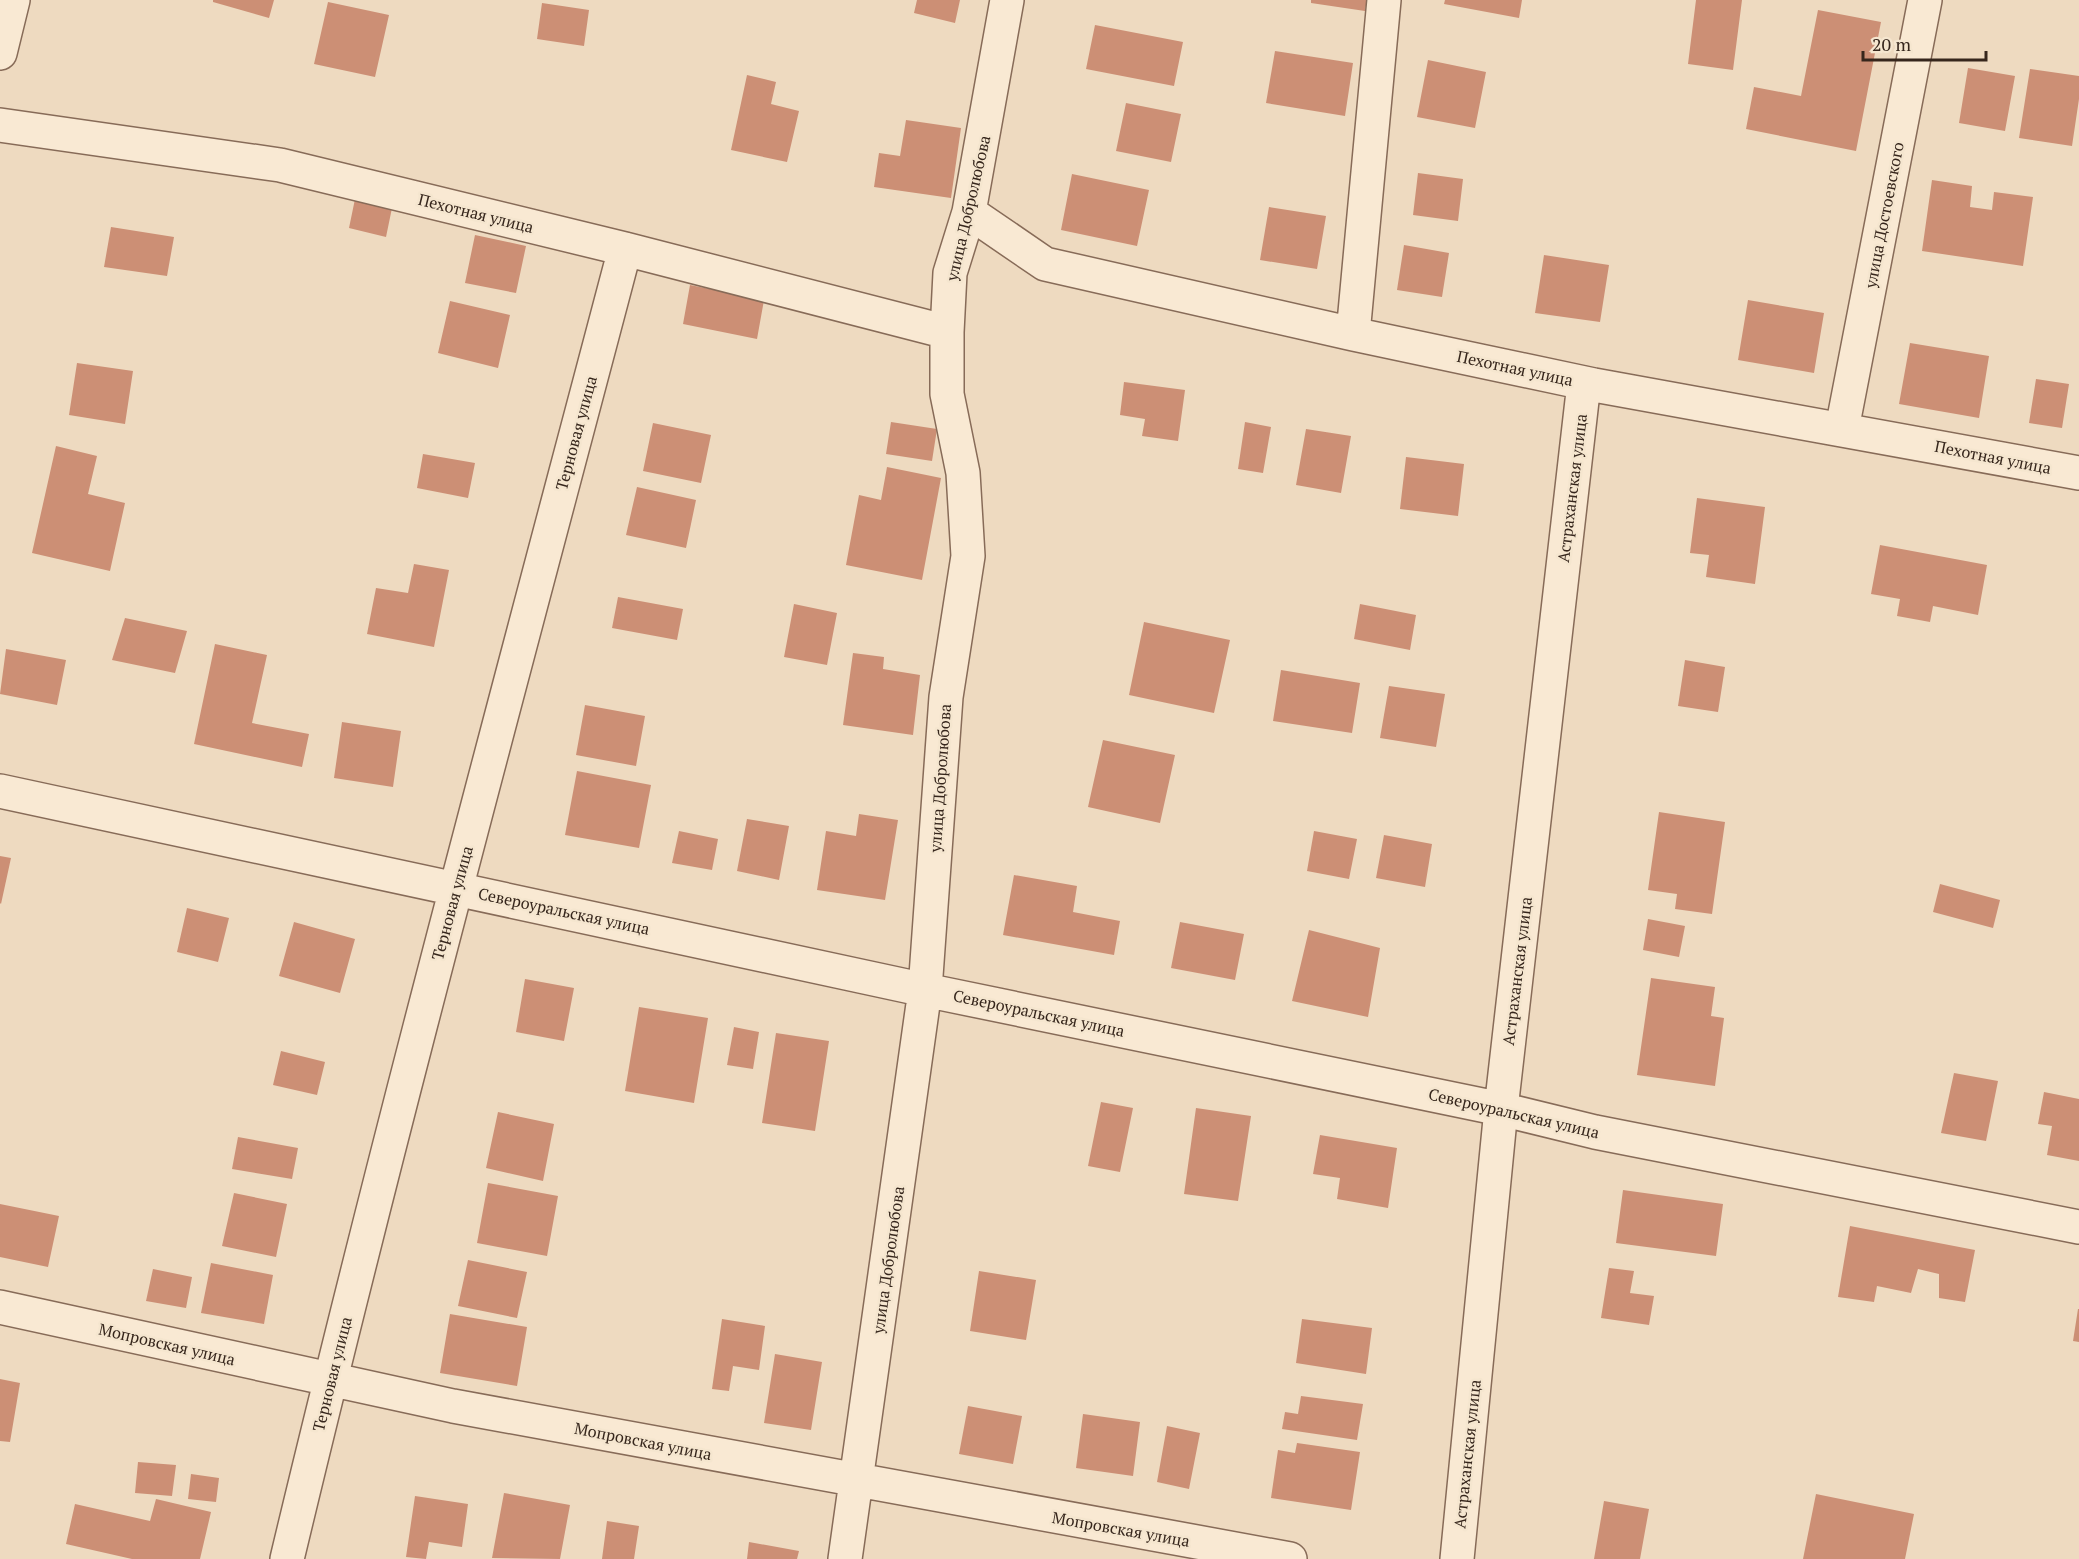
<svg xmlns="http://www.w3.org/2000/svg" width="2079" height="1559" font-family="'PT Serif',serif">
<rect width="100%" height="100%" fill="#eedac0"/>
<path fill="#cc8f75" d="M213,0H274L269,18L213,2Z
M917,0H960L955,23L914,13Z
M1311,0H1367L1365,11L1311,3Z
M1445,0H1522L1519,18L1444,4Z
M1696,0H1742L1733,70L1688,64Z
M328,2L389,15L375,77L314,64Z
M542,3L589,10L584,46L537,39Z
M1818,10L1881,22L1856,151L1746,129L1754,87L1801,96Z
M1095,25L1183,42L1174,86L1086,69Z
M1275,51L1353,63L1345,116L1266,103Z
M1428,60L1486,72L1475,128L1417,117Z
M1968,68L2015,76L2005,131L1959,123Z
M2030,69L2079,76V99L2072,146L2019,138Z
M747,75L776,82L771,104L799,111L787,162L731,150Z
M1126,103L1181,114L1171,162L1116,151Z
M906,120L961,128L951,198L874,187L879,153L900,156Z
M1418,173L1463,179L1458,221L1413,215Z
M1072,174L1149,190L1137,246L1061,230Z
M1932,180L1972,186L1970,207L1992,210L1994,192L2033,197L2023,266L1922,251Z
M355,199L392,208L386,237L349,228Z
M1269,207L1326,216L1317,269L1260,260Z
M111,227L174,237L167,276L104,267Z
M475,235L526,246L516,293L465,283Z
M1404,245L1449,253L1442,297L1397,290Z
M1544,255L1609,265L1600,322L1535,313Z
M690,285L764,300L757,339L683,324Z
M1748,300L1824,313L1814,373L1738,360Z
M450,301L510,315L498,368L438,353Z
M1910,343L1989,356L1979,418L1899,404Z
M77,363L133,371L125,424L69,415Z
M2036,379L2069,384L2062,428L2029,423Z
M1124,382L1185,390L1178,441L1142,436L1145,419L1120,415Z
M891,422L937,429L932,461L886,454Z
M1245,422L1271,427L1263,473L1238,469Z
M653,423L711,435L701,483L643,471Z
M1306,429L1351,436L1341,493L1296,485Z
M56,446L97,456L88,494L125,503L110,571L32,553Z
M423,454L475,463L468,498L417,488Z
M1406,457L1464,464L1458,516L1400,509Z
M887,467L941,478L922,580L846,565L859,495L881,500Z
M637,487L696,500L686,548L626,535Z
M1697,498L1765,507L1755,584L1706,577L1709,555L1690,553Z
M1880,545L1987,565L1978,615L1933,606L1930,622L1897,616L1900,599L1871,594Z
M414,564L449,570L434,647L367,634L376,588L408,593Z
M618,597L683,609L677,640L612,628Z
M794,604L837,613L827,665L784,657Z
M1360,604L1416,615L1410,650L1354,639Z
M125,618L187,631L175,673L112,660Z
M1144,622L1230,640L1214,713L1129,695Z
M215,644L267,655L252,723L309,734L302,767L194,744Z
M6,649L66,660L57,705L0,694Z
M853,653L884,657L883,669L920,675L913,735L843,725Z
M1685,660L1725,667L1718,712L1678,706Z
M1281,670L1360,683L1352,733L1273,721Z
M1389,686L1445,694L1436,747L1380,738Z
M585,705L645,716L636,766L576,755Z
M342,722L401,731L393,787L334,778Z
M1103,740L1175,755L1160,823L1088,807Z
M577,771L651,785L639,848L565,835Z
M1659,812L1725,822L1712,914L1675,909L1677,894L1648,890Z
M859,814L898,820L885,900L817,890L826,831L856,836Z
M747,819L789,826L779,880L737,871Z
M679,831L718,839L712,870L672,863Z
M1314,831L1357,839L1349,879L1307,871Z
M1384,835L1432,844L1425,887L1376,878Z
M0,856L11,858L1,904L0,903Z
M1014,875L1077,886L1073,912L1120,921L1114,955L1003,935Z
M1940,884L2000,900L1993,928L1933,912Z
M187,908L229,918L218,962L177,952Z
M1648,919L1685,926L1679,957L1643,950Z
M294,922L355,939L340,993L279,976Z
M1180,922L1244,934L1235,980L1171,968Z
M1309,930L1380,948L1368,1017L1292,1001Z
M1651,978L1715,987L1711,1016L1724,1018L1715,1086L1637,1075Z
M525,979L574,988L564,1041L516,1032Z
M639,1007L708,1018L694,1103L625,1091Z
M734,1027L759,1032L753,1069L727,1065Z
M776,1033L829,1041L815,1131L762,1123Z
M281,1051L325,1062L317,1095L273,1085Z
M1954,1073L1998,1081L1986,1141L1941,1133Z
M2044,1092L2079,1099V1161L2047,1155L2052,1126L2038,1124Z
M1101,1102L1133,1108L1120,1172L1088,1166Z
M1196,1108L1251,1116L1238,1201L1184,1194Z
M498,1112L554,1124L543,1181L486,1168Z
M1320,1135L1397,1148L1388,1208L1337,1199L1340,1178L1313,1174Z
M238,1137L298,1148L292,1179L232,1169Z
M488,1183L558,1196L547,1256L477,1243Z
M1623,1190L1723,1204L1716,1256L1616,1243Z
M234,1193L287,1204L276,1257L222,1246Z
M0,1204L59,1216L48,1267L0,1257Z
M1850,1226L1975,1250L1965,1302L1939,1298V1274L1918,1269L1911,1293L1877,1286L1874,1302L1838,1297Z
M468,1260L527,1272L517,1318L458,1306Z
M211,1263L273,1275L264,1324L201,1313Z
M1609,1268L1634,1271L1630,1293L1654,1296L1649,1325L1601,1318Z
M153,1269L192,1277L186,1308L146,1301Z
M979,1271L1036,1280L1026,1340L970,1331Z
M2078,1309H2079V1342L2073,1341Z
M450,1314L527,1327L517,1386L440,1373Z
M722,1319L765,1326L759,1370L733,1366L729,1391L712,1389Z
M1302,1319L1372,1328L1366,1374L1296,1363Z
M775,1354L822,1362L811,1430L764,1423Z
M0,1379L20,1383L10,1442L0,1441Z
M1301,1396L1363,1404L1357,1440L1282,1429L1285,1412L1298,1414Z
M968,1406L1022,1416L1013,1464L959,1454Z
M1083,1414L1140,1422L1133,1476L1076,1468Z
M1167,1426L1200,1433L1189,1489L1157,1482Z
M1297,1443L1360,1452L1351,1510L1271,1498L1278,1450L1295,1453Z
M138,1462L176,1465L172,1496L135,1493Z
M191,1474L219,1478L216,1502L188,1499Z
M504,1493L570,1505L560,1559L492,1558Z
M1816,1494L1914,1514L1905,1559H1803Z
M415,1496L468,1504L462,1547L429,1542L426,1559L406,1557Z
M156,1499L211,1512L200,1559H132L66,1544L75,1504L150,1521Z
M1604,1501L1649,1509L1640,1559H1594Z
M607,1521L639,1526L634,1559H602Z
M749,1542L799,1551L797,1559H747Z"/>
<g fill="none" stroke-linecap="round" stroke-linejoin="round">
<g stroke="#876b58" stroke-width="36">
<path id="minor" d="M0,53L13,0
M0,125L280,165L625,249L947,332
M969,212L1045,264L1353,334L1594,385L2079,473
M1353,334L1384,0
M1842,429L1925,0
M0,791L925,990L1501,1109L1595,1132L2079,1227
M0,1307L453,1406L1290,1559
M287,1559C392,1120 510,685 625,249
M845,1559L925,990L946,697L968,556L963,473L947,394V332L950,273L969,212L1007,0
M1457,1559L1501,1109L1584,383"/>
</g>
<use href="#minor" stroke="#f9e9d3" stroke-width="33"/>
</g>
<g text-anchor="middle" stroke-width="5" stroke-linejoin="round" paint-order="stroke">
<g font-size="16" fill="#36261c" stroke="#f5e6cf">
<text transform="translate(968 208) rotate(-77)" y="6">улица Добролюбова</text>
<text transform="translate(476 213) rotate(14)" y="6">Пехотная улица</text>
<text transform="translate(1884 215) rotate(-79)" y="6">улица Достоевского</text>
<text transform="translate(1515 368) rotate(12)" y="6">Пехотная улица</text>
<text transform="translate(576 433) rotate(-75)" y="6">Терновая улица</text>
<text transform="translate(1993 457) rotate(11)" y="6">Пехотная улица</text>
<text transform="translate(1572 488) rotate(-83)" y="6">Астраханская улица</text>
<text transform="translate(940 778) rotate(-86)" y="6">улица Добролюбова</text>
<text transform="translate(452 903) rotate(-75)" y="6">Терновая улица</text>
<text transform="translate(564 911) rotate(12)" y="6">Североуральская улица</text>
<text transform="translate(1517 971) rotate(-83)" y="6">Астраханская улица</text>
<text transform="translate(1039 1013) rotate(12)" y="6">Североуральская улица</text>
<text transform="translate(1514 1113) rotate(13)" y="6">Североуральская улица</text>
<text transform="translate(888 1260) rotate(-82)" y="6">улица Добролюбова</text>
<text transform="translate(167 1344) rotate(13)" y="6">Мопровская улица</text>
<text transform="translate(332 1374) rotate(-76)" y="6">Терновая улица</text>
<text transform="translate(643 1441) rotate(11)" y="6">Мопровская улица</text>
<text transform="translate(1467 1454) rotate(-84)" y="6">Астраханская улица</text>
<text transform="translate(1121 1529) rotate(10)" y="6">Мопровская улица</text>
</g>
</g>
<path d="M1863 51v9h123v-9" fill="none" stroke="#36261c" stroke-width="3"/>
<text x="1872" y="51" font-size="18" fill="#36261c" stroke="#f5e6cf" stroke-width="4.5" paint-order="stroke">20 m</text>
</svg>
